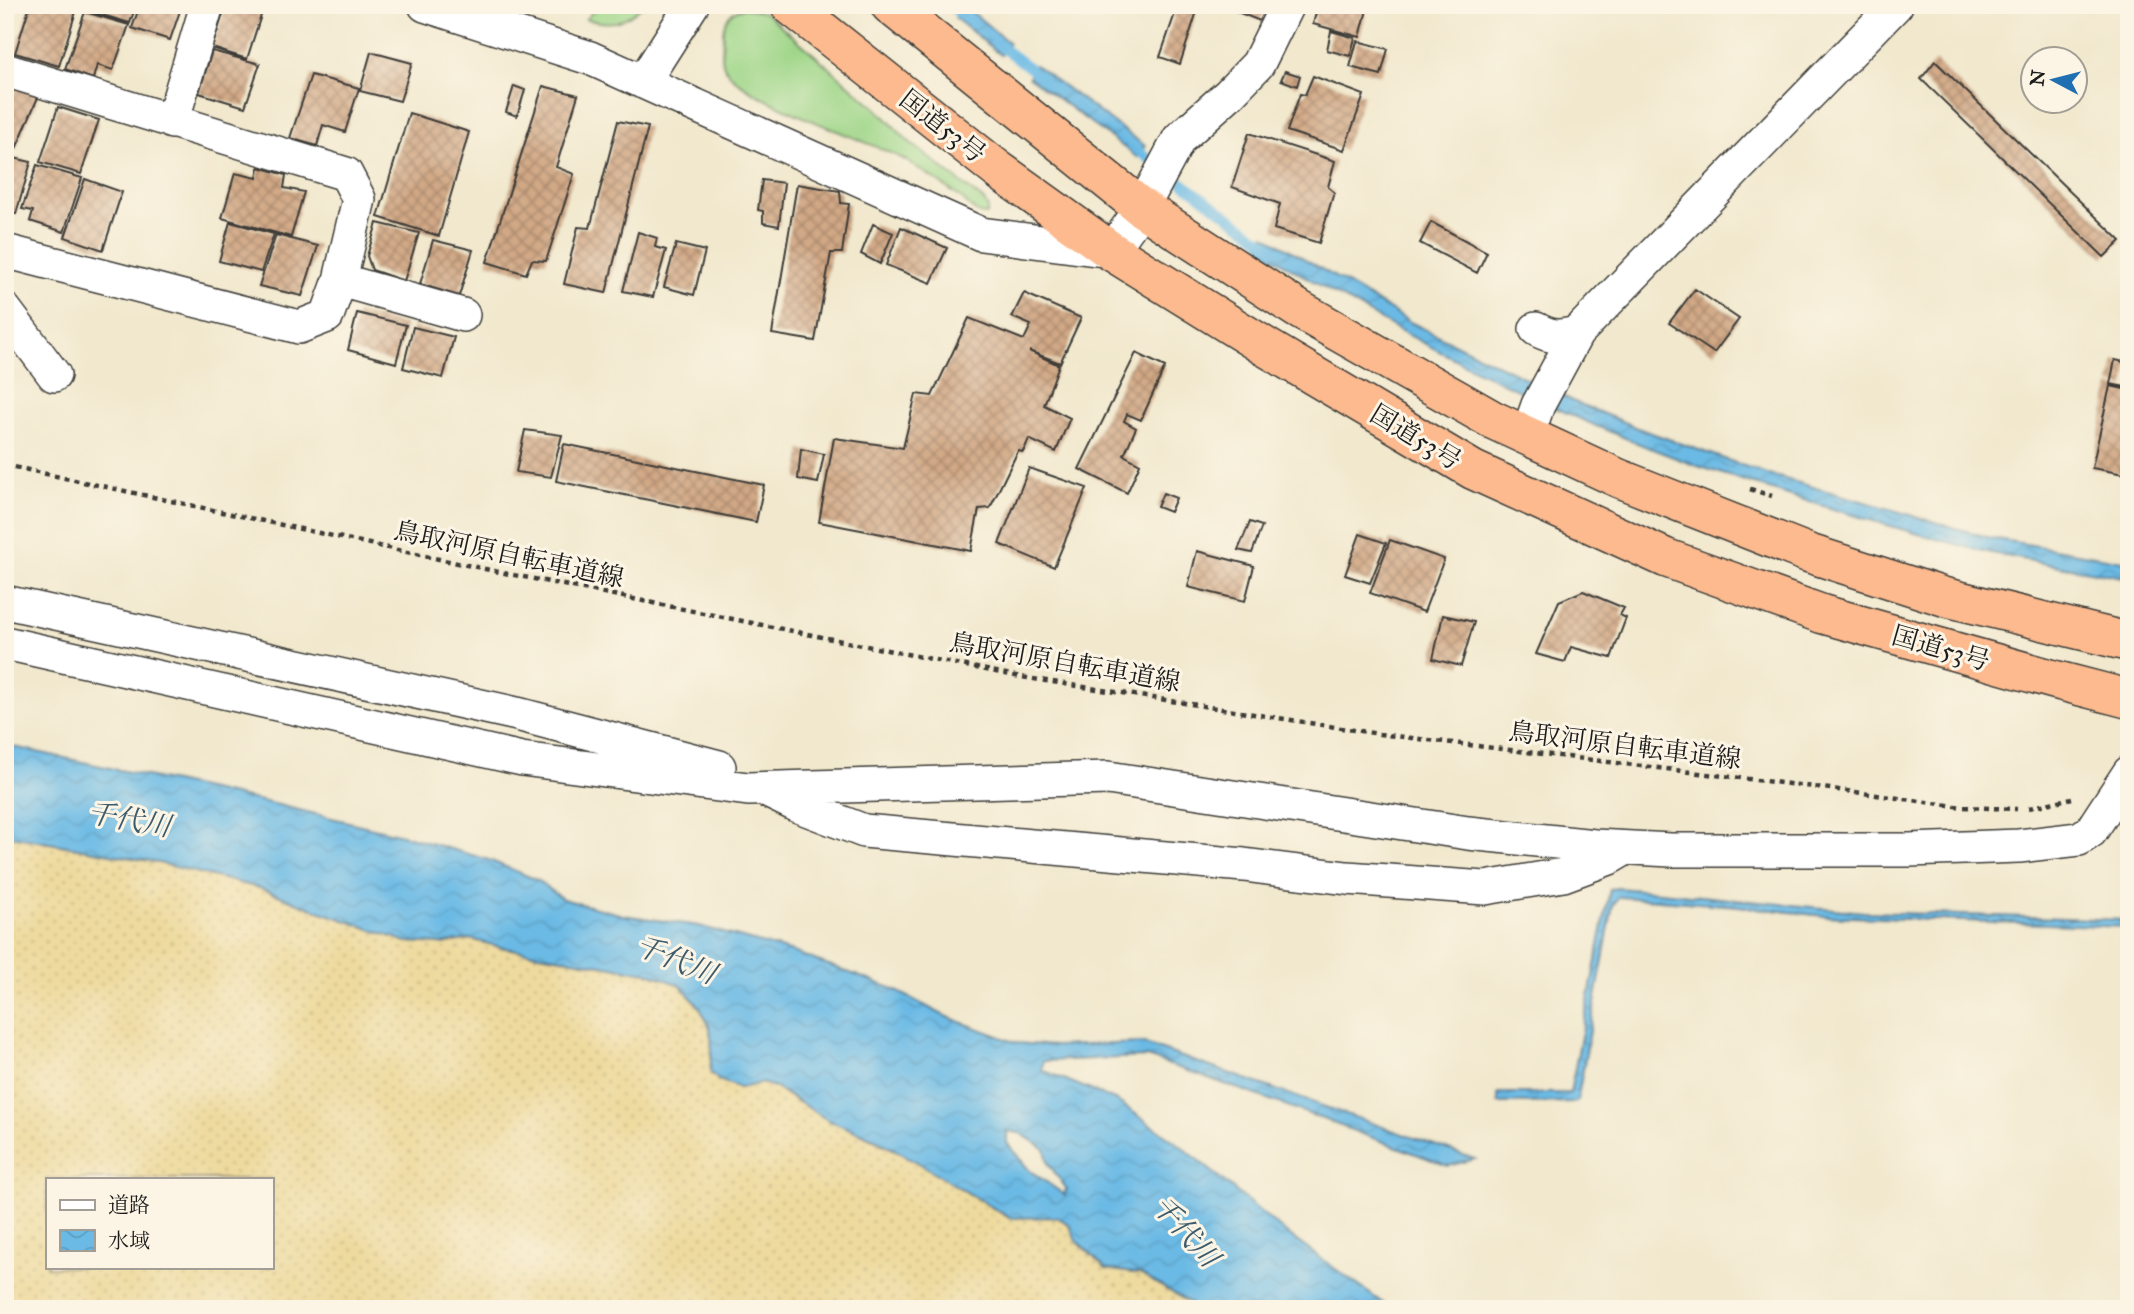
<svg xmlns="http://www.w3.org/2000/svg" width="2134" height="1314" font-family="'IM FELL Great Primer','Noto Serif JP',serif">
<defs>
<pattern id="sand-dots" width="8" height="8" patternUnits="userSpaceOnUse" patternTransform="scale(1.75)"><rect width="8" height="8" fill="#eeda9e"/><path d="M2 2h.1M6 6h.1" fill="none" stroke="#ccba88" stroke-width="1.8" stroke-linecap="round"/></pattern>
<pattern id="water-waves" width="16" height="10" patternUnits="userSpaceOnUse" patternTransform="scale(1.75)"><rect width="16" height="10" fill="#6bbae5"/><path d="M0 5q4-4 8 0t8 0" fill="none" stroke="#5c9fc4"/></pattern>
<pattern id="building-cross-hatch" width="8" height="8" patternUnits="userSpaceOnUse" patternTransform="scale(1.75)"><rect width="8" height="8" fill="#d2a986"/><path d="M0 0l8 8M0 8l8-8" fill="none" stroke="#aa896d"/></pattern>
</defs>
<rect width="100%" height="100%" fill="#fcf5e5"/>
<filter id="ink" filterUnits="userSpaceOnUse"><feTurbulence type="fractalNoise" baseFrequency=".0143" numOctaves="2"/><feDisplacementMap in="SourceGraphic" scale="14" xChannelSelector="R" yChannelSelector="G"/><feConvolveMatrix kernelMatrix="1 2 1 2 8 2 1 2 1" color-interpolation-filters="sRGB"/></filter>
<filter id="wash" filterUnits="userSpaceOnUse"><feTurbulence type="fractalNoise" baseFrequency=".00686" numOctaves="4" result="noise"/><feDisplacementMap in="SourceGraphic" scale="28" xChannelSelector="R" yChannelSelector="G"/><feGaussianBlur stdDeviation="1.57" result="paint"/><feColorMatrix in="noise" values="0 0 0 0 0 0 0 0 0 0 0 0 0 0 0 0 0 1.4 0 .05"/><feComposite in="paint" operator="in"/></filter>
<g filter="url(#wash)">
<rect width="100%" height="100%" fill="#f1e8cd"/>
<path fill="#9ed688" stroke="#5d7952" stroke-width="2" d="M598,5H644C621,22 616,27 586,19Z
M744,8L766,13L877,109L907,140L984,201L988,208L987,215C975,215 967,202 957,195C940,183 922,170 903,159C867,139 740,101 724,66C720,57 723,44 723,34C723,21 730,11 744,8Z"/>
<path fill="url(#sand-dots)" stroke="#857b5d" stroke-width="2" fill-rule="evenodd" d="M5,835L155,862L260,888L319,911L407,942L442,944L471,939L500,947L652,974L680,985L699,1006L710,1028L712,1048L710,1072L740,1088L761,1083L775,1087L796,1101L912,1159L1009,1218L1057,1217L1070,1225L1075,1239L1106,1269L1140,1274L1190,1303L1192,1309H5ZM47,1179H271V1267H47Z"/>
<path fill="url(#water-waves)" stroke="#446b80" stroke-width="2" fill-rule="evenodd" d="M966,7L1009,43L1001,55L955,18Z
M1035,65L1145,146L1137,157L1029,77Z
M1265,235L1412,323L1577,403L1643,430L1764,473L1991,538L2129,562V578C2075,568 2020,561 1967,547C1901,530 1835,510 1769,489C1743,480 1715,472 1689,463C1538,407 1394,332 1258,248Z
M5,745L270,803L402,835L489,860L537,880L563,899L623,915L699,926L793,952L891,988L945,1016L1017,1043L1055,1046L1142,1043L1475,1159L1448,1166L1282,1104L1147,1057L1043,1061L1042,1070L1117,1101L1180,1145L1291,1237L1391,1309H1192L1190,1303L1140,1274L1106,1269L1075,1239L1070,1225L1057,1217L1010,1218L912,1159L875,1139L828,1120L775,1087L761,1083L740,1088L718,1080L710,1072L712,1048L710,1028L699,1006L680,985L652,974L500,947L471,939L442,944L407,942L319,911L260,888L155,862L5,835ZM1007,1131L1020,1133L1045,1149L1048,1163L1066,1188L1065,1195L1029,1170L1007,1143Z
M1619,888L1864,912L2129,920V927L1824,916L1738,906L1619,897L1613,905L1577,1102L1498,1103V1093H1570L1610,889Z"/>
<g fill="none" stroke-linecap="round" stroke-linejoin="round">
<path stroke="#6bbae5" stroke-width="10" d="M950,5L968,21
M995,42L1043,78
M1131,146L1274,249"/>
</g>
<g id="blocks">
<path fill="url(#building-cross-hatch)" d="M30,5H78L59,66L15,53Z
M86,5H136L130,23L85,10Z
M140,5H182L170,40L132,28Z
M226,5H249L263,9L247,59L212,48Z
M1178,5H1199L1180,64L1160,57Z
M1220,5H1269L1260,21Z
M1318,5L1368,6L1360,37L1313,24Z
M85,12L129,25L113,70L97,65L93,79L65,69Z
M1331,31L1355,38L1350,56L1327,50Z
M1357,41L1388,49L1381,75L1350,67Z
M212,51L260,64L245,107L199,93Z
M371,52L412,63L400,101L360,91Z
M1935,61L2121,241L2104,257L1921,79Z
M1285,71L1300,76L1297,86L1281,80Z
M311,75L359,88L345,132L323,125L317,146L290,138Z
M1313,76L1364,95L1344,150L1287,131L1300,94L1305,95Z
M5,85L39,95L15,151L5,147Z
M514,86L525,90L517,116L506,112Z
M543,86L578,95L556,167L574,174L546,261L532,260L526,274L487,262Z
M58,107L99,120L81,174L40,162Z
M409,113L469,132L439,236L378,217Z
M618,121L648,127L606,293L564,284L578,227L590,228Z
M1249,133L1335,161L1328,187L1334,192L1319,243L1274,229L1280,204L1232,187Z
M5,156L31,162L16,214L5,211Z
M37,165L82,178L64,232L30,221L33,211L22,209Z
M259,167L286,175L284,188L304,192L291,237L222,218L235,173L257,178Z
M85,179L122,192L103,250L65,237Z
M762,180L784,183L779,226L763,223V211L758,210Z
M797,184L840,191L841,203L849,204L842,253H831L815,341L772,334Z
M230,222L274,234L261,272L219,261Z
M1431,222L1487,252L1477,273L1420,243Z
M377,223L419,233L404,281L372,270L367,256Z
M873,224L893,233L880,264L861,254Z
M901,227L947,248L931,283L886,265Z
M638,232L657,238L655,247L666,250L653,297L623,291Z
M276,235L318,246L302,296L259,286Z
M433,240L473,250L459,296L420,284Z
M676,244L705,251L694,295L664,287Z
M1695,289L1739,319L1714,353L1669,323Z
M1024,293L1081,318L1060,363L1029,351L1059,365L1044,405L1070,418L1056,452L1029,439L1023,452L1018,451L990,508L979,509L971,551L819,522L834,438L903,448L916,394L932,396L969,318L1024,340L1031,325L1012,317Z
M357,313L406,325L396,363L348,350Z
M413,327L454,337L443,378L403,368Z
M1136,353L1165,367L1141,420L1127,414L1124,421L1136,428L1124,455L1140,464L1127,493L1079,469Z
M2115,360L2129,363L2125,387L2110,384Z
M2110,386L2129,390V475L2092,468Z
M525,430L562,435L551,477L516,472Z
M564,444L764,485L756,522L556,481Z
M801,449L824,454L818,483L798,479Z
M1029,468L1087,488L1054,567L999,544Z
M1163,493L1176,498L1170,512L1157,507Z
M1250,522L1262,526L1252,553L1238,550Z
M1360,534L1386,543L1370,583L1345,575Z
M1390,540L1444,559L1424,612L1370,593Z
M1197,551L1254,566L1245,601L1188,587Z
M1583,591L1624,608L1620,615L1626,618L1611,658L1571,647L1565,662L1536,654L1559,601Z
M1443,615L1474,622L1461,666L1433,659Z"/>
</g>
</g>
<g filter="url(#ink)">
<use href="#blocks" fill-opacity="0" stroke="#3c3b37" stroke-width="2"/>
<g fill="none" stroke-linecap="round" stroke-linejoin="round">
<g stroke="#3c3b37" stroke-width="36">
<path id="street" d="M425,5L590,58L981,234L1111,251L1142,208L1179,139L1229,94L1258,64L1287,5
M5,70L346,174L359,199L340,280L327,316L299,327L5,251
M643,82L692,5
M172,122L207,5
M340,280L463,315
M5,310L54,375
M1536,329C1551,338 1561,337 1577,333L1896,5
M1527,436L1538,405L1577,333
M5,602L517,714L719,767
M5,643L522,759L748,789L1108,778L1468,833L1595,846L1671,850H1909L2019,846L2079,839L2091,831L2129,773
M767,791L796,805L864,831L1244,865L1347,878L1485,888L1563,875L1609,858L1621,851"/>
</g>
<g stroke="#3c3b37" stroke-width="41">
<path id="highway" d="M790,5L997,169L1111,251L1269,349L1473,470L1666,558L1822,614L2052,679L2129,699
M890,5L1142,208L1298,309L1493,420L1618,478L1808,553L1945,597L2129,642"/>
</g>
<path stroke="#3c3b37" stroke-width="4.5" stroke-dasharray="5 5" stroke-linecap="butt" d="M5,465L499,572L1021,677L1379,734L1855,792L1962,807L2017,809
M1750,489L1772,496
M2029,808L2072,798"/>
<use href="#street" stroke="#fff" stroke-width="33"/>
<use href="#highway" stroke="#fcba8e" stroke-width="38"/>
</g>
</g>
<g text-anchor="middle" stroke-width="6" stroke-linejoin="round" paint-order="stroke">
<g font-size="26" fill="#1c1c1c" stroke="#fcf5e5">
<text transform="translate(943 126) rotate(38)" y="9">国道53号</text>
<text transform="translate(1416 437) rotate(31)" y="9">国道53号</text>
<text transform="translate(509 554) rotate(12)" y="9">鳥取河原自転車道線</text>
<text transform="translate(1941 648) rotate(16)" y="9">国道53号</text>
<text transform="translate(1065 662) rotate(10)" y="9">鳥取河原自転車道線</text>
<text transform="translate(1625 745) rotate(7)" y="9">鳥取河原自転車道線</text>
</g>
<g font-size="28" font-style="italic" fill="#3c5b6c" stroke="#fcf5e5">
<text transform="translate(129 819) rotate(10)" y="10">千代川</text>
<text transform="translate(676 959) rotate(22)" y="10">千代川</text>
<text transform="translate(1186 1231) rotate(48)" y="10">千代川</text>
</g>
</g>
<rect width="2134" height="1314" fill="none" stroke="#fcf5e5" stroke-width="28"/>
<rect x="46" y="1178" width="228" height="91" fill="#fcf5e5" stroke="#a29e95" stroke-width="2"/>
<rect x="60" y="1200" width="35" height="10" fill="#ffffff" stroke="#a29e95" stroke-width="2"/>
<text x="108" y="1212" font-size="21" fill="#1c1c1c">道路</text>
<rect x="60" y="1230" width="35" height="21" fill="url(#water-waves)" stroke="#a29e95" stroke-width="2"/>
<text x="108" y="1248" font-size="21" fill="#1c1c1c">水域</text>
<g transform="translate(2054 80) rotate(277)"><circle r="33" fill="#fcf5e5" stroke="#a29e95" stroke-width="2"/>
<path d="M0-5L12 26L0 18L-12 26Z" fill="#1f6fb2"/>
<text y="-10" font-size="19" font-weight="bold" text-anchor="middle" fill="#1c1c1c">N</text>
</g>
</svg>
